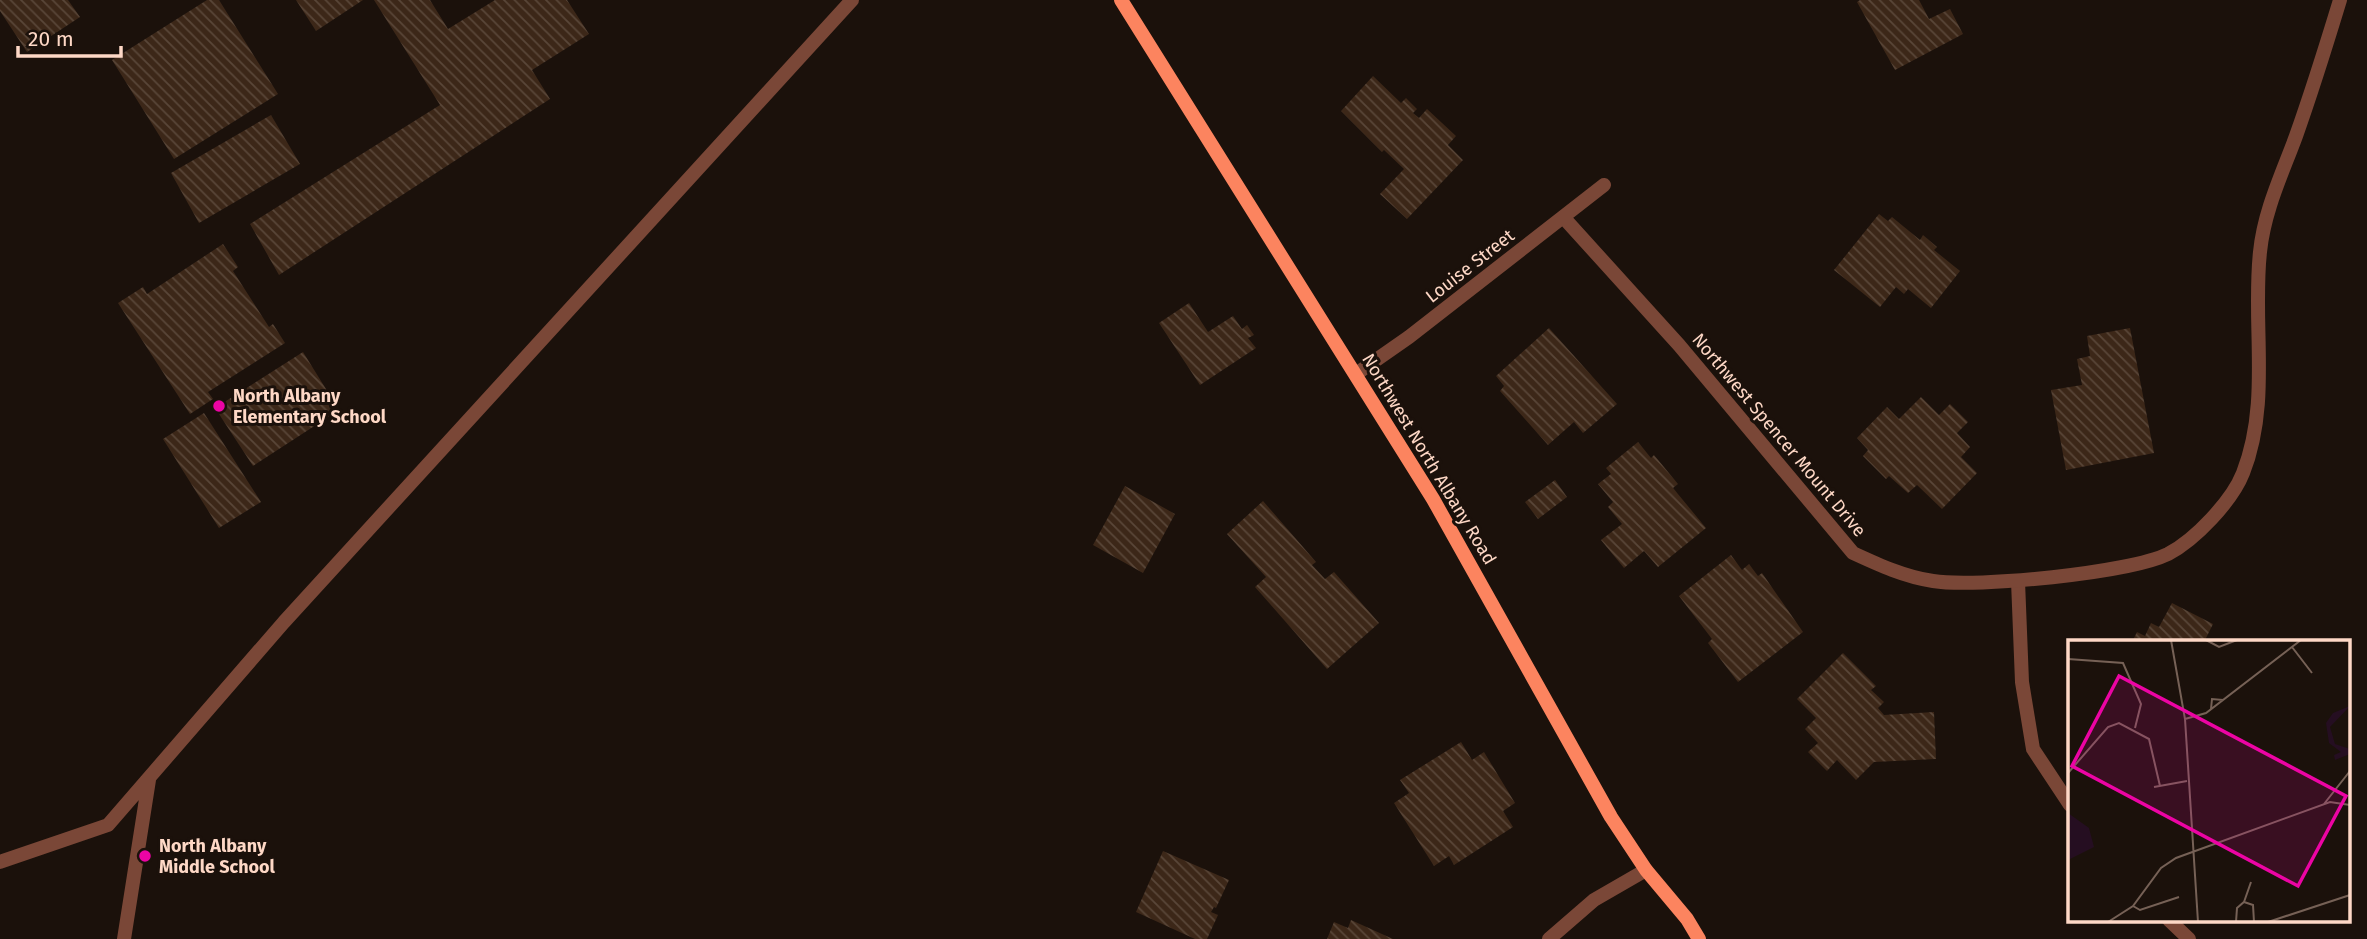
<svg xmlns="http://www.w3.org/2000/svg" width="2367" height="939" font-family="'Fira Sans',sans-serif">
<defs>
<pattern id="building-back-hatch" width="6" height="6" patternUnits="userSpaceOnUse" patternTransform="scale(1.75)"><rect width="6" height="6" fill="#3c2718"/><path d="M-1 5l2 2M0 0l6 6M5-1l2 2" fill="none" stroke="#594638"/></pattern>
</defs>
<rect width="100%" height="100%" fill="#1b110b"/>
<path fill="url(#building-back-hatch)" d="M0,0H68L80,17L27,52L0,11Z
M207,0H219L278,94L174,159L112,60Z
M296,0H363L316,31Z
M374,0H430L448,29L495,0H567L589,34L532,70L550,99L279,275L250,224L440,105Z
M1860,0H1919L1929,19L1950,9L1963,34L1895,70L1857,2Z
M1373,76L1401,103L1406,98L1417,109L1413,113L1419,118L1427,109L1456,136L1448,145L1463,160L1407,219L1380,194L1404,169L1384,150L1382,152L1341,111Z
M271,115L300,164L199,223L171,173Z
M1879,214L1888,221L1892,217L1920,240L1923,235L1937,247L1934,250L1960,271L1931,308L1908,289L1904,294L1896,287L1880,307L1834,270Z
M223,244L238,267L233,271L269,327L273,324L285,343L208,392L213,399L190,414L118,303L143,287L147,294Z
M1189,303L1208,332L1233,316L1242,329L1247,325L1254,335L1248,338L1256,348L1200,385L1159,323Z
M1549,328L1617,404L1583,433L1574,422L1548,445L1500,391L1504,386L1496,376Z
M2130,328L2154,453L2066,470L2051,390L2082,385L2077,359L2090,356L2087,336Z
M303,352L339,410L253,466L215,408Z
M1921,397L1939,415L1950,404L1968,422L1957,433L1970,447L1961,457L1977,473L1942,509L1917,485L1908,493L1889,476L1886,479L1863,456L1868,450L1857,438L1887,407L1899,419Z
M204,413L261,502L219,528L163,439Z
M1638,442L1651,458L1654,455L1678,484L1673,488L1706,528L1658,567L1644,551L1624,568L1601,540L1622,524L1608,507L1613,502L1598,484L1611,474L1606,468Z
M1555,480L1567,497L1538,519L1525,502Z
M1125,486L1175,514L1143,573L1093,545Z
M1263,501L1316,562L1312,565L1325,579L1334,572L1379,623L1327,669L1255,587L1266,577L1227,534Z
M1731,555L1742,570L1749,564L1758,576L1762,573L1803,632L1738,682L1708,643L1712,639L1679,596Z
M2172,603L2213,624L2204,642H2132L2137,632L2145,636L2151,623L2159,627Z
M1843,653L1876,686L1871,690L1884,702L1878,708L1884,715L1934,712L1936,759L1874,762L1856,780L1837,760L1827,771L1808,752L1818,743L1805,729L1816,718L1797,699Z
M1461,742L1472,760L1484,752L1515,803L1503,811L1513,827L1454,865L1449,856L1434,866L1394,803L1409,793L1400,780Z
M1163,851L1229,880L1216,908L1214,907L1211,912L1218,915L1207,939H1195L1136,912Z
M1351,920L1393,939H1327L1334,922L1348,928Z"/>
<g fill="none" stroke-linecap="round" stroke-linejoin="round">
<path stroke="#7a4737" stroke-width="14" d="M2018,581L2022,682L2033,749L2070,805
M0,862L108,825L284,622L852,0
M2169,920L2189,939
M124,939L149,780"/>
<path stroke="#7a4737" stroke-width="14" d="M1564,218L1679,345L1853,553C1879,565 1905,577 1933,581C1977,588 2129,573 2168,554C2195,540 2232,501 2243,473C2271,402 2252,325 2260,252C2264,211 2282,174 2296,136C2312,91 2326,46 2340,0
M1356,374L1409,337L1604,185"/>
<path stroke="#7a4737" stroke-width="14" d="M1549,939L1594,900L1646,870"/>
<path stroke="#fc845f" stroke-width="14" d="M1121,0L1433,499L1611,817L1646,870L1687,919L1699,939"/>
</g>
<g fill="#ec04a4" stroke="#1b110b" stroke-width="2.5">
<circle cx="219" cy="406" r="7"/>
<circle cx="145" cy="856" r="7"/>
</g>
<g text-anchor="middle" stroke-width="6" stroke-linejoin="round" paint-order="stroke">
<g font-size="18" fill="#fed8c6" stroke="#1b110b">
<text transform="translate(1470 266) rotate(-38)" y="6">Louise Street</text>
<text transform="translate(1779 435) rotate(50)" y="6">Northwest Spencer Mount Drive</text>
<text transform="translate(1429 459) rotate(59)" y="6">Northwest North Albany Road</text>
</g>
<g font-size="18" font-weight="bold" fill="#fed8c6" stroke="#1b110b" text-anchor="start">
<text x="233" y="402">North Albany<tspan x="233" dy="21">Elementary School</tspan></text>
<text x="159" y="852">North Albany<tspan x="159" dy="21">Middle School</tspan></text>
</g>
</g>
<g transform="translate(2068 640)">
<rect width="282" height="282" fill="#1b110b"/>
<path d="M0,173L21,188L26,207L0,220Z" fill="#250e21"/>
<path d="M282,66L262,87L267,104L282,109V114L267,120L266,115L273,112L261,103L258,83L265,73Z" fill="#250e21"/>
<path fill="none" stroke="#766156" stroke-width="2" d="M103,0L117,79L130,282M138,0L151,7L169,0M224,7L244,33M0,19L55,23L73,64L67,88M143,69L144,59L155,60M117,79L138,73L233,0M0,133L40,87L51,83L81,99L92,146M86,147L119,141M256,164L282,131M176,262L183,242M65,266L72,270L111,257M40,282L65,266L93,228L108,218L262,162L282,165M168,282L169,268L176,262L185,265L186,282M200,282L282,255"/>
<path fill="#ec04a4" fill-opacity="0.15" stroke="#ec04a4" stroke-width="3.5" d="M51,36L278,156L230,246L4,126Z"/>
<rect width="282" height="282" fill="none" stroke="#fed8c6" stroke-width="3.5"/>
</g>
<path d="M18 46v10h103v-10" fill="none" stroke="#fed8c6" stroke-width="3.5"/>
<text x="28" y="46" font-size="21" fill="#fed8c6" stroke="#1b110b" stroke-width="5" paint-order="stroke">20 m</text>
</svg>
